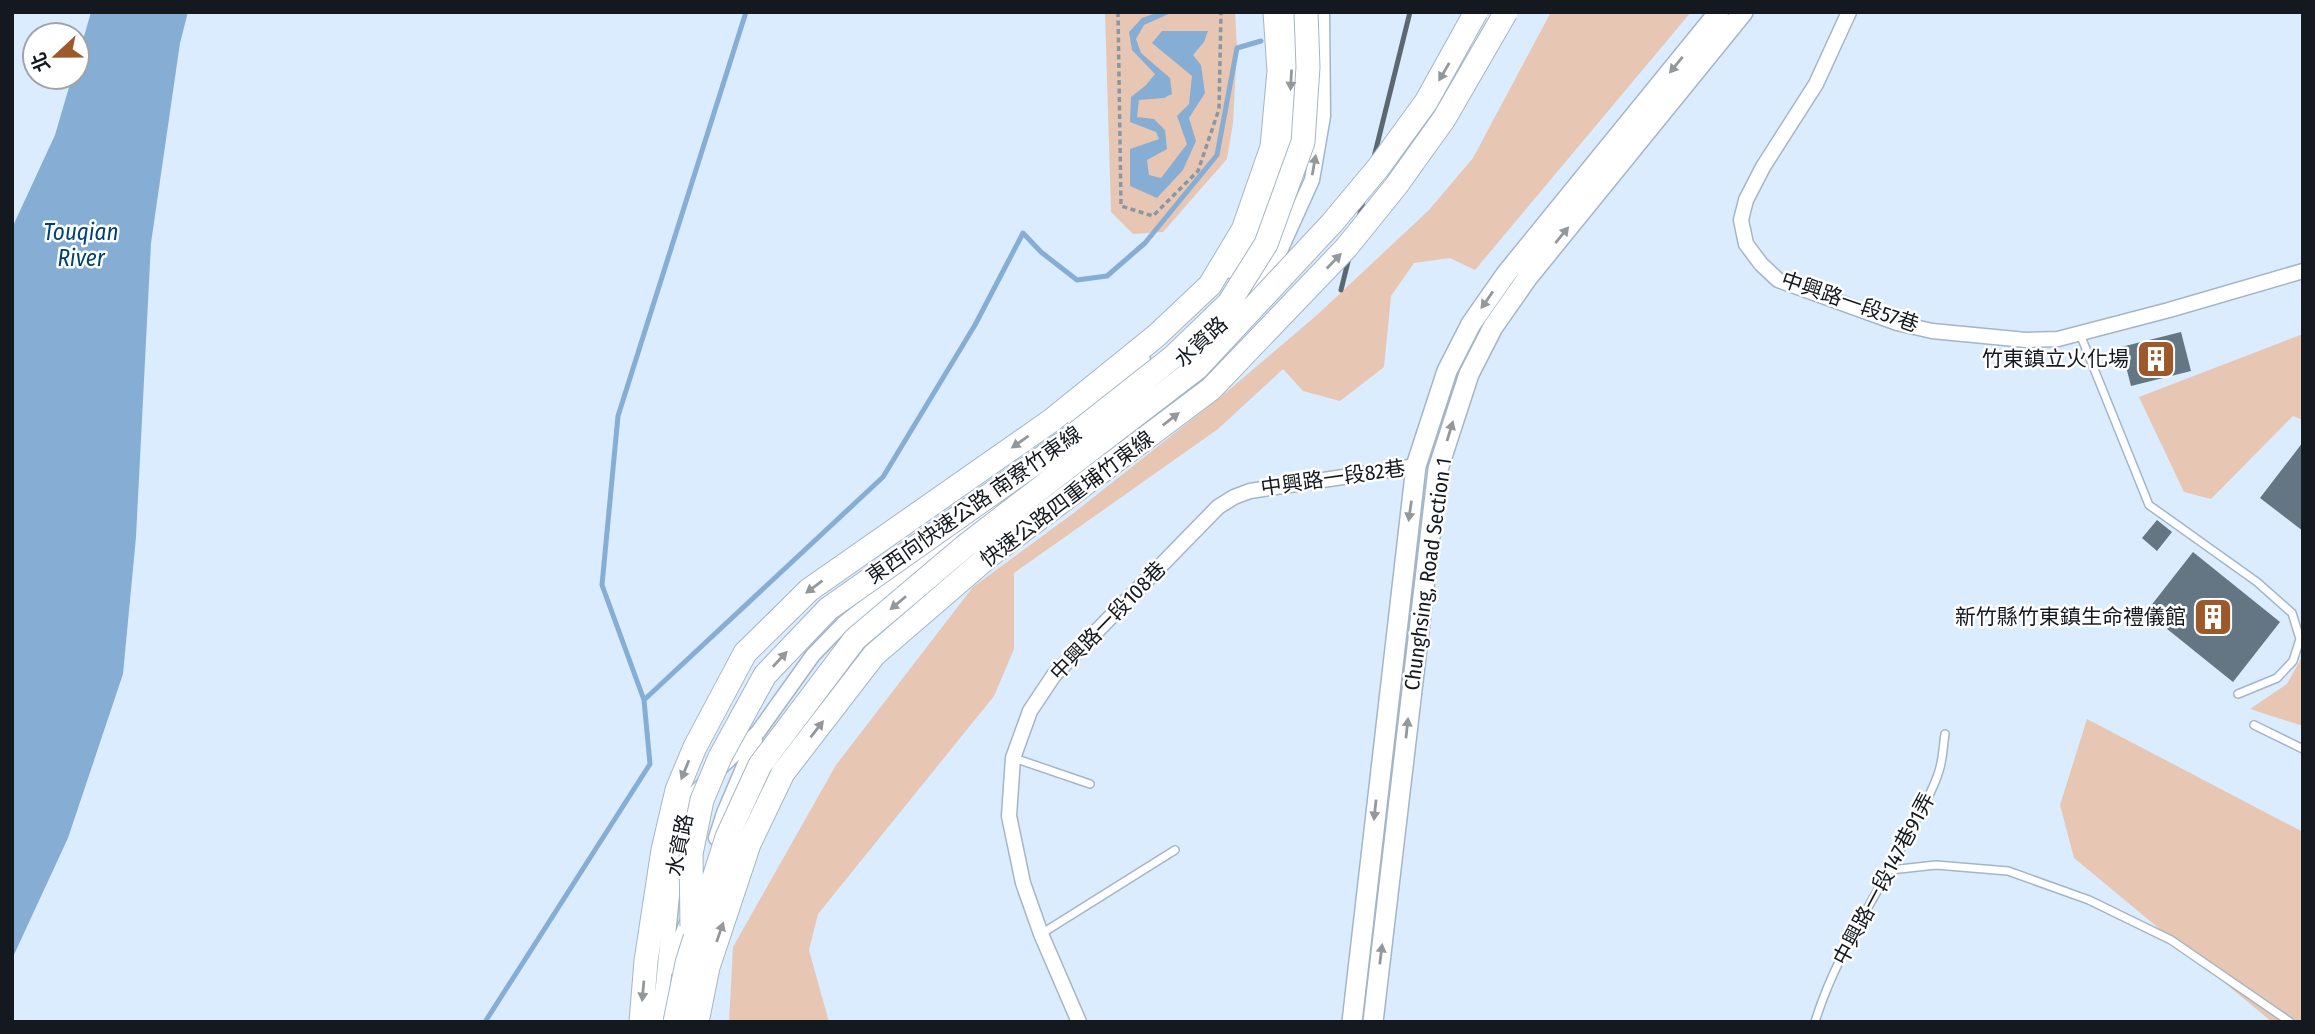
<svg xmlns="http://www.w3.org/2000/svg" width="2315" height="1034" font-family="'Fira Sans Condensed','Noto Sans TC',sans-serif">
<rect width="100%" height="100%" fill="#daecfe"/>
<path fill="#e7c6b3" d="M1105,12H1235L1237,48L1233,123L1227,159L1163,232L1133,234L1111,212Z
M1551,12H1691L1475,270L1450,258L1414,263L1391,296L1384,367L1340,401L1303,391L1283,369L1218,429L1014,573V649L994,696L818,914L809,950L829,1022H729L733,947L836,765L973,587L1075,512L1229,390L1317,315L1429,210L1473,158Z
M2303,334V420L2293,416L2211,499L2184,492L2139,397Z
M2303,655V726L2250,709L2287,684Z
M2087,719L2303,832V1022H2272L2074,858L2060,805Z"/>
<path fill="#86aed5" d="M91,12H188L180,43L151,243L136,537L123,674L68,838L12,959V228L55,135L72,77H77V61Z
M1159,12H1173L1144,25L1136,39L1141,53L1170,78L1172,94L1164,98L1139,100L1137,117L1154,119L1165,130L1167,149L1147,160L1149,175L1161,178L1187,144L1177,116L1189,104L1192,76L1152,43L1162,31H1208L1204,42L1193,55L1201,65L1205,93L1189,118L1196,141L1183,170L1157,198L1130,186V149L1159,139L1156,132L1130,122L1131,97L1146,85L1155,74L1132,50L1129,32L1142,18Z"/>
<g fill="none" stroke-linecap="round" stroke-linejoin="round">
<path stroke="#86aed5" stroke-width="5" d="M644,700L883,477L975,325L1023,233L1041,252L1077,280L1107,276L1145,243L1217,155L1237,48L1261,41
M485,1022L650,764L644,700L602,585L618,416L746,12"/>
</g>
<path fill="#647584" d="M2181,332L2191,371L2131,386L2121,347Z
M2303,442V531L2260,498Z
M2157,520L2172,532L2157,551L2142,538Z
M2193,552L2280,622L2233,682L2146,612Z"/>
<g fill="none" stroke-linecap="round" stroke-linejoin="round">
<g stroke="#a4b5c7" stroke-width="10">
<path id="service" d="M2080,334L2149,505L2257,582L2292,613L2300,639L2293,661L2277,678L2238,694
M2254,725L2303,749
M1014,758L1090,784
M1890,870L1936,865L2008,871L2089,900L2171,940L2290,1022
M1041,934L1175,850
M1815,1022C1836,953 1879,893 1911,829C1921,811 1933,791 1939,771C1943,759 1943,746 1945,734"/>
</g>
<g stroke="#a4b5c7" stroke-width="17">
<path id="minor" d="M1849,12L1816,84L1763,167L1746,200L1741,220L1746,244L1761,264L1778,280L1897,323L1932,331L2026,340L2058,339L2169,310L2303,271
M1231,271L1253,238L1287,146L1292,69L1288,12
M1238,308L1247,298L1279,253L1312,180L1323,116L1322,12
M1075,421L1143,360
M720,768L758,732L813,655L843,624L911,569L1057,461
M716,838L724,813L755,740
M670,967L689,917
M656,1022L663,986L676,855L690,798L703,785
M1079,1022L1041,934L1023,883L1009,816L1013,758L1030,711L1054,675L1218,507L1234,497L1250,491L1416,466"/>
</g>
<g stroke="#a4b5c7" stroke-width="22">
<path id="secondary" d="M1352,1022L1416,466L1447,371L1471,324L1506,274L1719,12
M1373,1022L1438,469L1469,374L1493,327L1528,277L1743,12"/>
</g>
<g stroke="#a4b5c7" stroke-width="25">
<path id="trunk" d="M641,1022L646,961L663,850L677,790L695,747L745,653L809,590L1052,420L1156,336L1210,285L1243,230L1272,147L1279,71L1275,12"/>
</g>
<path stroke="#8997a4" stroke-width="3.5" stroke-dasharray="5 3.5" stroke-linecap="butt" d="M1118,12L1121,206L1153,216L1198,171L1219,109L1221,12"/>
<use href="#service" stroke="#fff" stroke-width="7"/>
<use href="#minor" stroke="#fff" stroke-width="14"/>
<use href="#secondary" stroke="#fff" stroke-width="19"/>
<use href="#trunk" stroke="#fff" stroke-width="23"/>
<path stroke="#5c6771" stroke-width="5" d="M1341,290L1410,12"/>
<g stroke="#a4b5c7" stroke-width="25" stroke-linecap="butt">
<path id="trunk-bridge" d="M692,926L691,854L702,800L720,757L765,675L828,609L1065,442L1173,357L1229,303L1266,244L1303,142L1308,67L1306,12
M675,1022L687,963L727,837L760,765L855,639L965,546L1197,368L1332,223L1378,168L1426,102L1476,12
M697,1022L708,967L749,844L783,773L874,655L989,556L1211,389L1346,248L1396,186L1444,119L1506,12"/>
</g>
<use href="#trunk-bridge" stroke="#fff" stroke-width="23"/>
</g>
<defs><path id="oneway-solid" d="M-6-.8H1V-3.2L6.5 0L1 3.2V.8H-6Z" transform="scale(1.75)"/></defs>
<g fill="#95989a">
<use href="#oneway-solid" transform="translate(1676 65) rotate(129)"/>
<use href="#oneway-solid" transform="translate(1444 72) rotate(120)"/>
<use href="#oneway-solid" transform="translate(1291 80) rotate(93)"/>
<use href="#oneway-solid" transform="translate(1314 165) rotate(-80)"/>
<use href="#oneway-solid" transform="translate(1562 235) rotate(-51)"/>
<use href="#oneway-solid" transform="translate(1334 261) rotate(-46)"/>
<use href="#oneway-solid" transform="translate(1487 300) rotate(125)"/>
<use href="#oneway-solid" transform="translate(1171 419) rotate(-38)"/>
<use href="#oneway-solid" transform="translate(1450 431) rotate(-73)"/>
<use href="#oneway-solid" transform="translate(1020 442) rotate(145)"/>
<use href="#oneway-solid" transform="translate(1410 511) rotate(98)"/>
<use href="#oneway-solid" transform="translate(814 587) rotate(143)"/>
<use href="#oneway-solid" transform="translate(898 603) rotate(140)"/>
<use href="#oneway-solid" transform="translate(780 659) rotate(-47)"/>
<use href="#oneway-solid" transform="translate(1407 728) rotate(-84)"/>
<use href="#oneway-solid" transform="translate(817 729) rotate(-52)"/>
<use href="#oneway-solid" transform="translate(685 770) rotate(112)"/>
<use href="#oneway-solid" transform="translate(1375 810) rotate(96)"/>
<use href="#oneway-solid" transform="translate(720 932) rotate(-71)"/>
<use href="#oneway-solid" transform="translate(1381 954) rotate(-83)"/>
<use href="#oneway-solid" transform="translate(643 991) rotate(95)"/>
</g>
<defs>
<g id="building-square" transform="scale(2.0125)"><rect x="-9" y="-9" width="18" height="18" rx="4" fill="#9d592a" stroke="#fff"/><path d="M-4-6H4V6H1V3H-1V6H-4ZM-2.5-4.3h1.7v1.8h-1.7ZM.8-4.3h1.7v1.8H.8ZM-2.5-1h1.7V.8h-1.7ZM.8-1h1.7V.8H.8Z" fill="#fff"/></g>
</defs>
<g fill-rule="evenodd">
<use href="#building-square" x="2156" y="359"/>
<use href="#building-square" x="2213" y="617"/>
</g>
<g text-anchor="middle" stroke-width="5" stroke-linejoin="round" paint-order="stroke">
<g font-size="21" fill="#13191f" stroke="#fff">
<text transform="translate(1850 302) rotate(19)" y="7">中興路一段57巷</text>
<text transform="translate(1201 342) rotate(-43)" y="7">水資路</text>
<text transform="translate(1333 478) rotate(-8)" y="7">中興路一段82巷</text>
<text transform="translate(1067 499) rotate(-37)" y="7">快速公路四重埔竹東線</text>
<text transform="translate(974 505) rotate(-35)" y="7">東西向快速公路 南寮竹東線</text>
<text transform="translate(1428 574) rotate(-82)" y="7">Chunghsing, Road Section 1</text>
<text transform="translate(1108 621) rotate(-46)" y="7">中興路一段108巷</text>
<text transform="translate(680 845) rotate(-79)" y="7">水資路</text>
<text transform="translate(1884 879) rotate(-62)" y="7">中興路一段147巷91弄</text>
</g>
<g font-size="21" fill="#13191f" stroke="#fff" text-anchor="end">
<text x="2129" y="366">竹東鎮立火化場</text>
<text x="2186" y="624">新竹縣竹東鎮生命禮儀館</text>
</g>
<g font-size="23" font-style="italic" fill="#004373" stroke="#fff">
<text x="81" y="240">Touqian<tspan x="81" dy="26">River</tspan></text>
</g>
</g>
<rect width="2315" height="1034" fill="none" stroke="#13191f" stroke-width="28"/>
<g transform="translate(56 56) rotate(248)"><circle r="33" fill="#ffffff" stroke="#a1a3a5" stroke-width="2"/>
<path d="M0-5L12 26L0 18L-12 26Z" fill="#9d592a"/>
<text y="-10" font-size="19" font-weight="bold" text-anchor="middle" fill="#13191f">北</text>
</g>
</svg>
